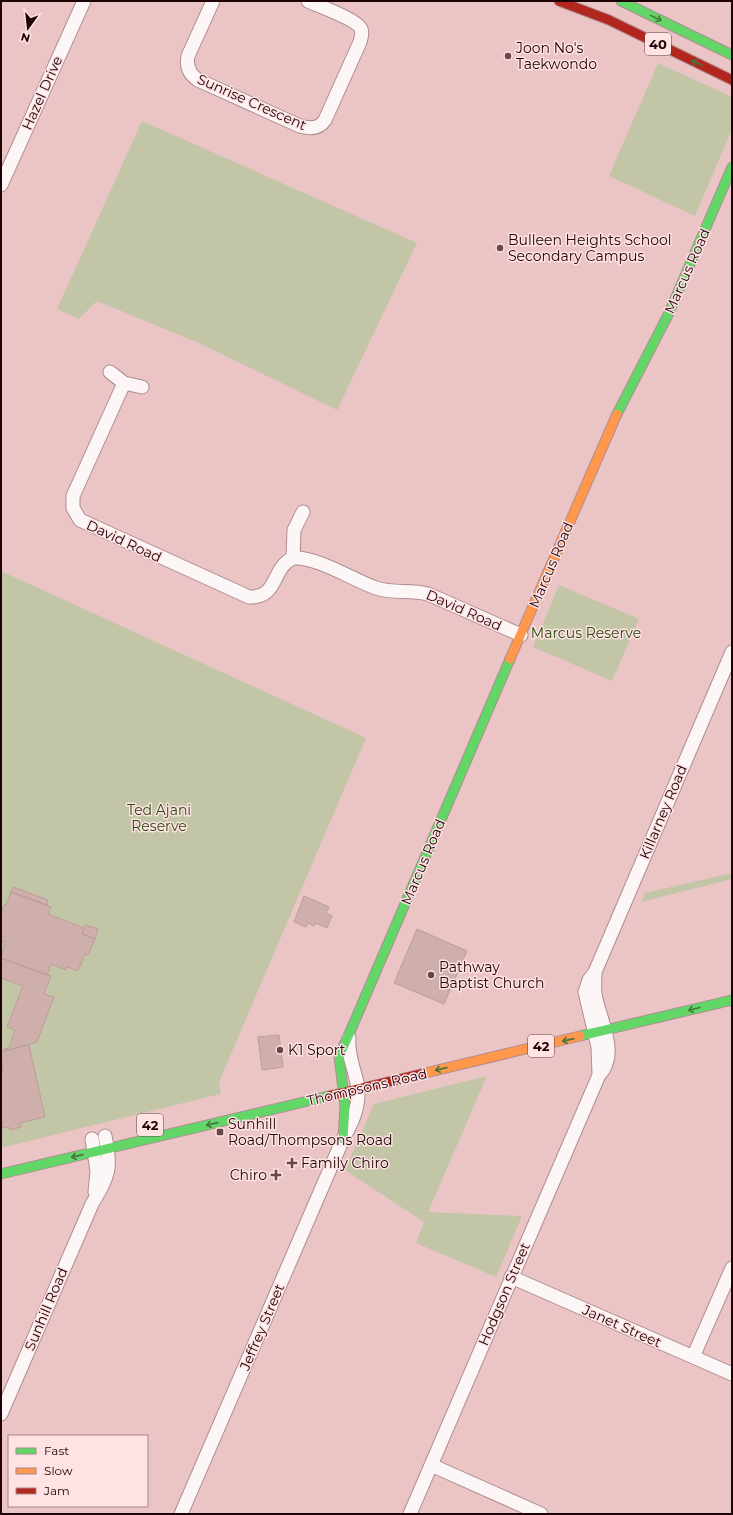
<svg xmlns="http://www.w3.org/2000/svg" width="733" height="1515" font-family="Montserrat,sans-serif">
<rect width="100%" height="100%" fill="#ebc4c6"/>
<path fill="#c2c6a6" d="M658,63L732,97V129L695,216L609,176Z
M142,121L417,243L337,410L201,344L97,301L79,319L57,309Z
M1,571L366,738L219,1082L221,1092L220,1094L1,1148Z
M559,585L639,619L612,681L533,647Z
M732,873V879L641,902L645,893Z
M487,1076L428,1212L522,1216L496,1277L416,1243L424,1222L345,1170L374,1104Z"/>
<path fill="#ceafac" stroke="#bd9d9a" d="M13,887L48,900L47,905L11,892Z
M11,892L51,907L48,914L84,928L82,934L95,939L88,955L85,954L78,971L67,967L66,970L51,964L47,975L1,958L5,942L1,941V912L4,905H6Z
M304,896L329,907L326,913L332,916L327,928L316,923L314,926L308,923L306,927L294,922Z
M85,925L98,929L95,939L82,934Z
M417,929L467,951L444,1004L394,983Z
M1,958L51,976L44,994L54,997L37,1042L4,1051V1049L9,1048L15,1030L7,1027L23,986L1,978Z
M279,1035L283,1067L262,1070L258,1037Z
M29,1045L45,1117L20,1123L21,1127L10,1130L9,1127L3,1128L1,1119V1071H3L1,1052Z"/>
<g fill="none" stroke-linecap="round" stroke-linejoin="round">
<g stroke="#ae8d90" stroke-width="15">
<path id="street" d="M213,1L188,56C186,66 189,74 198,80L300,126C310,129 319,129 325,120L360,42C361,38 363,33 361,29C358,20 319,6 308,1
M1,185L84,1
M110,372L124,383L142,387
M124,383L73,496V508L80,520L249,597C279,598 271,568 293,558
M303,512L294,530L293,558C316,556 353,580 376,588C393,594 411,589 428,594L521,635
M599,1075L598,1047L585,992L589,980L595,972L732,652
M92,1139L97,1171L95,1192
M511,1277L732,1374
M693,1357L732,1268
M1,1414L92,1204C109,1175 112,1169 105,1136
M431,1465L541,1514
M181,1514L343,1139C352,1123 359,1108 358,1089C356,1071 347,1057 349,1038
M410,1514L599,1075C620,1054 599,1019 595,994C594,987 595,979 595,972"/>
</g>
<g stroke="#ae8d90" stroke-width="11">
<path id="fast" d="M621,1L732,55
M617,414L669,313L732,167
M580,1036L732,1000
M343,1139L345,1105L339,1056L350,1032L510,659
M1,1174L329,1096"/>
</g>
<g stroke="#ae8d90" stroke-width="11">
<path id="slow" d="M510,659L617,414
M421,1074L580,1036"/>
</g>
<g stroke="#ae8d90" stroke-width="11">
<path id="jam" d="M559,1L609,20L732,80
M329,1096L421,1074"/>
</g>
<use href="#street" stroke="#fcf6f6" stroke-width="13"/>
<use href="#fast" stroke="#63d668" stroke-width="9"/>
<use href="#slow" stroke="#ff974d" stroke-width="9"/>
<use href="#jam" stroke="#b3261e" stroke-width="9"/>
</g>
<defs><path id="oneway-shaft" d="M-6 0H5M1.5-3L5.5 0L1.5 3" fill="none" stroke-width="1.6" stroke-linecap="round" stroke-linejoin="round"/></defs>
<g stroke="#44773c">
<use href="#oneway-shaft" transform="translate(656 18) rotate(26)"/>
<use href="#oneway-shaft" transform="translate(697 63) rotate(-154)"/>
<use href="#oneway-shaft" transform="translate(694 1009) rotate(166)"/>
<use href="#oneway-shaft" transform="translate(568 1040) rotate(167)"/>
<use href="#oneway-shaft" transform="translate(441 1069) rotate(167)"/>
<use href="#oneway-shaft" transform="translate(212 1124) rotate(167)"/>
<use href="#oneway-shaft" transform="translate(77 1156) rotate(167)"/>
</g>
<g fill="#664649" stroke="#ffe2e3" stroke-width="1.5">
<circle cx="508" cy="56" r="4"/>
<circle cx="500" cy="248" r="4"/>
<circle cx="431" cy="975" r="4"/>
<circle cx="280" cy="1050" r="4"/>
<rect x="216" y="1128" width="8" height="8" rx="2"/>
<path d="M290 1157h4v4h4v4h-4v4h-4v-4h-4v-4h4z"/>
<path d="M274 1169h4v4h4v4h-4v4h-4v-4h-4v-4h4z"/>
</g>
<g text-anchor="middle" stroke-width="3" stroke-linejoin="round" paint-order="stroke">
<g fill="#ffe2e3" stroke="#624548" stroke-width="1">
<rect x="645" y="33" width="26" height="22" rx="3"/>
<rect x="528" y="1035" width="26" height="22" rx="3"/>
<rect x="137" y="1114" width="26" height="22" rx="3"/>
</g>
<g font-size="13" font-weight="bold" fill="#1e0206">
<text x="658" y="49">40</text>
<text x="541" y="1051">42</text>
<text x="150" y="1130">42</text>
</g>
<g font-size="14" fill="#1e0206" stroke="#ffe2e3" text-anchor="start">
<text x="516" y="53">Joon No's<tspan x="516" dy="16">Taekwondo</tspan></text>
<text x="508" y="245">Bulleen Heights School<tspan x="508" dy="16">Secondary Campus</tspan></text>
<text x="439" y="972">Pathway<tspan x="439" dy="16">Baptist Church</tspan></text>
<text x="288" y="1055">K1 Sport</text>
<text x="228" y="1129">Sunhill<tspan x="228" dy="16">Road/Thompsons Road</tspan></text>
<text x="301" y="1168">Family Chiro</text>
<text x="267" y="1180" text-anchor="end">Chiro</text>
</g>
<g font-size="14" fill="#1e0206" stroke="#ffe2e3">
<text transform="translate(42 93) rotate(-66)" y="5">Hazel Drive</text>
<text transform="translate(252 102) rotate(24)" y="5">Sunrise Crescent</text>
<text transform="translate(687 271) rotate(-66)" y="5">Marcus Road</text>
<text transform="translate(124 541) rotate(25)" y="5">David Road</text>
<text transform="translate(551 565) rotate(-67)" y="5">Marcus Road</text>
<text transform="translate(464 610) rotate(24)" y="5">David Road</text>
<text transform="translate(663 812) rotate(-67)" y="5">Killarney Road</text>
<text transform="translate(423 862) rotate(-67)" y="5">Marcus Road</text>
<text transform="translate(367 1087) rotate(-13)" y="5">Thompsons Road</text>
<text transform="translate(504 1294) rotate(-67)" y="5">Hodgson Street</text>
<text transform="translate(46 1309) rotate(-67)" y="5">Sunhill Road</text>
<text transform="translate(622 1326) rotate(24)" y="5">Janet Street</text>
<text transform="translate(262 1327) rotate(-67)" y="5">Jeffrey Street</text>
</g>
<g font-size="14" fill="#274b0b" stroke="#ffe2e3">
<text x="586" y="638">Marcus Reserve</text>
<text x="159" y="815">Ted Ajani<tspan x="159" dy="16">Reserve</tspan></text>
</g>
</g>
<rect width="733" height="1515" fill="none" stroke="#1e0206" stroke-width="4"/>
<rect x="8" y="1435" width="140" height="72" fill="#ffe2e3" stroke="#a5888b"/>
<rect x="16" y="1448" width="20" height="6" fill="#63d668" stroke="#a5888b"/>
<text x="44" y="1455" font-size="12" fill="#1e0206">Fast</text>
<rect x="16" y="1468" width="20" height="6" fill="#ff974d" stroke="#a5888b"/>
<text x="44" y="1475" font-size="12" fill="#1e0206">Slow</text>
<rect x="16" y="1488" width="20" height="6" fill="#b3261e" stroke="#a5888b"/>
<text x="44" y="1495" font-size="12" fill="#1e0206">Jam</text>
<g transform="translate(28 28) rotate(195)" stroke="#ffe2e3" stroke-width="3" paint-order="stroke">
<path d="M0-3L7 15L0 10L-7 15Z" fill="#1e0206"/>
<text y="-6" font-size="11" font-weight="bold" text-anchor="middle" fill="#1e0206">N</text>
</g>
</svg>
